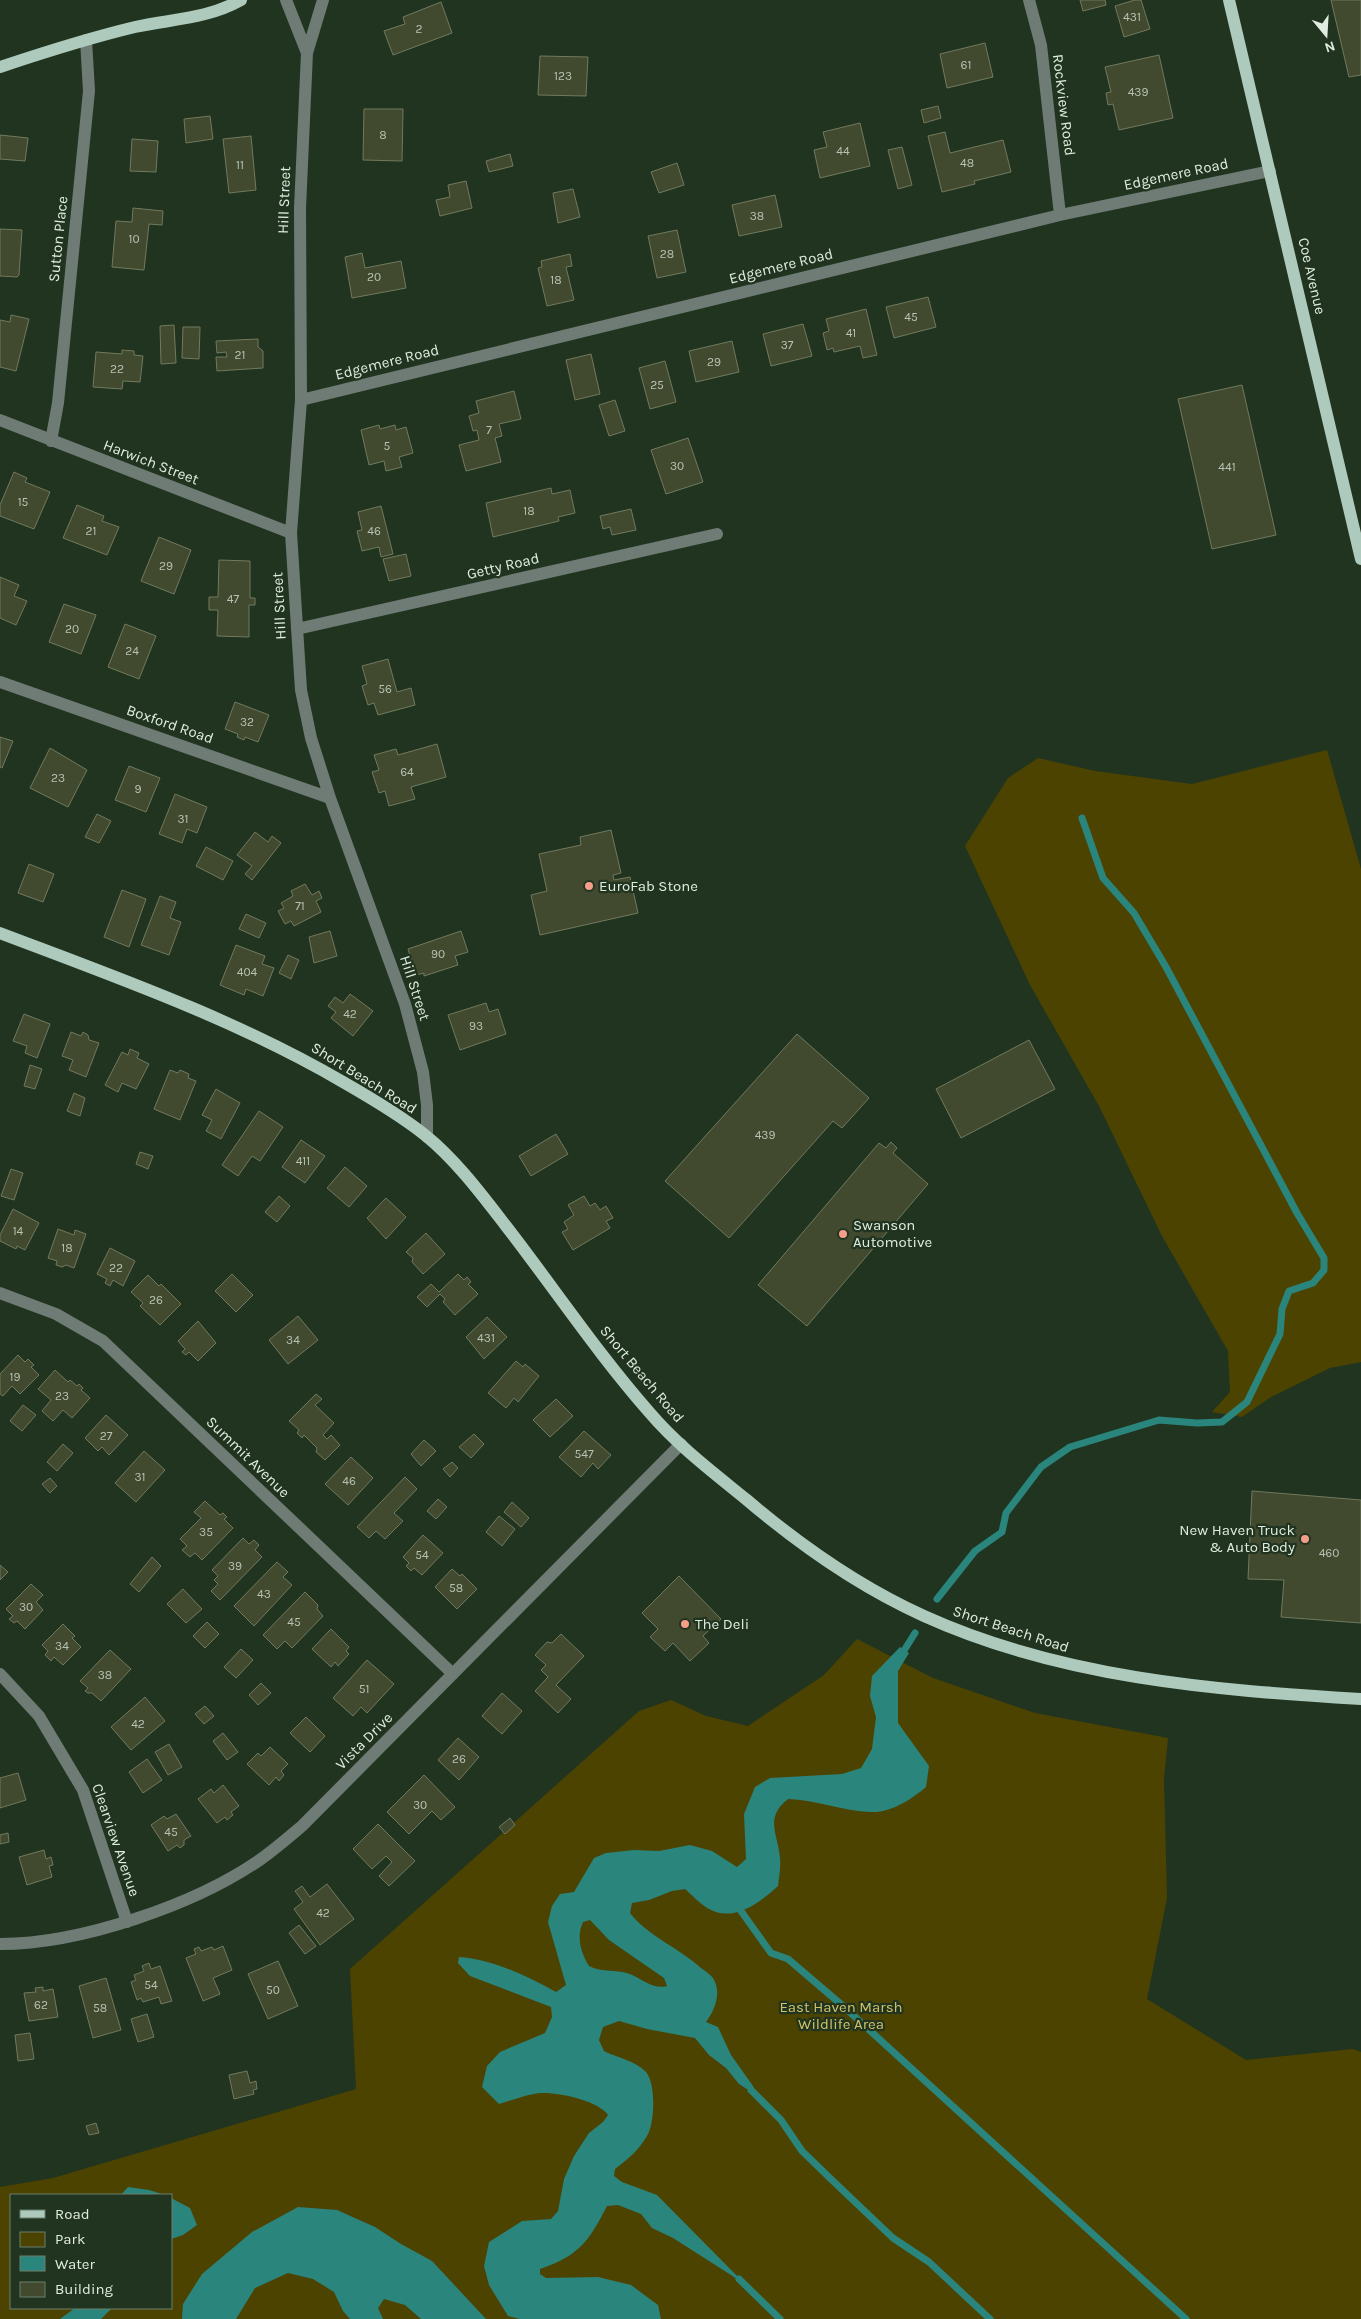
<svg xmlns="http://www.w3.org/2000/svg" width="1361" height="2319" font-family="Karla,sans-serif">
<rect width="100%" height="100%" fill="#213420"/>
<path fill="#4d4300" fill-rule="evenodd" d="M1327,750L1361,869V1362L1330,1368L1271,1397L1242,1417L1212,1412L1230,1392L1228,1351L1162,1236L1099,1106L1030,985L965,846L1008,778L1038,758L1095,771L1192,784Z
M857,1639L933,1678L1035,1713L1168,1738L1164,1779L1167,1898L1147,1999L1246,2060L1353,2049L1361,2052V2319H0V2187L53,2178L356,2089L350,1969L639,1711L671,1700L706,1716L748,1726L824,1675ZM11,2195H171V2308H11Z"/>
<path fill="#2a857d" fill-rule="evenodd" d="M900,1647L909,1653L898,1671V1723L929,1766L926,1787C912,1799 891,1813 871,1812C843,1811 816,1800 788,1799C764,1818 778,1834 780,1858C781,1867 779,1877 778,1886C761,1902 733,1923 709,1909C700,1904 693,1896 685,1889L672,1891L649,1900L632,1903L630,1913C648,1936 679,1948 701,1968C705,1971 710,1974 713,1978C722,1992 715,2010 706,2022L718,2027L731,2055L753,2086L756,2095L739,2084L726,2068L709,2055L695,2038L647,2029L619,2021L603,2027L599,2040L604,2051C617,2058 635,2060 646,2072C656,2083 655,2123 647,2136C639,2150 627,2160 615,2169L614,2176L622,2182L657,2195L745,2284L673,2238L652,2228L641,2214L618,2205L607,2206C589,2241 579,2256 540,2269V2274L546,2278L598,2277L631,2285L658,2305L661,2319H520L508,2316L489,2285L484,2266L489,2242L522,2221L551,2219L558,2211L564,2179L574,2156L589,2133L603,2122L608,2115C598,2100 551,2090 534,2094C522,2096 510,2101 499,2104L482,2087L487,2066L500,2052L545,2033L552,2017L551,2007L470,1976L458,1963L459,1957C492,1959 527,1976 556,1992L566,1985L548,1922L552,1906L560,1894L574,1892L594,1858L606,1853L634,1850L659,1851L690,1845L712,1851L737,1867L746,1859L744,1814L755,1787L770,1778L842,1774L861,1768L872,1749L876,1717L870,1696L872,1676ZM590,1920L609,1940L664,1978L667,1986C654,1990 642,1979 630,1974C616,1969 603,1973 589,1966C581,1953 576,1937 583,1922Z
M128,2187L149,2190L165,2195H121Z
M171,2198L190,2208L197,2225L183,2235L171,2239Z
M298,2207L337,2210L375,2227L401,2244L432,2261L486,2319H421L405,2305L384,2299L378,2308L383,2319H350L343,2311L334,2292L313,2279L288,2273L255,2288L236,2319H182L183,2304L202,2274L252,2232Z
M75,2308H112L101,2319H60Z"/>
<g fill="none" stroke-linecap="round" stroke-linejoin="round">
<path stroke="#2a857d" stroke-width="7" d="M937,1599L975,1551L1002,1532L1006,1513L1041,1467L1070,1447L1159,1420L1197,1423L1222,1422L1247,1402L1280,1334L1282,1309L1289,1291L1313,1283L1324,1270V1258L1297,1213L1166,967L1134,913L1103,878L1082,818
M900,1657L915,1633
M736,1904L771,1953L788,1959L843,2006L1186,2319
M751,2090L781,2120L802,2151L833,2181L893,2238L929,2262L990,2319
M739,2279L780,2319"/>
</g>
<path fill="#41492f" stroke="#717a5e" d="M1080,0H1105L1106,5L1083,11Z
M1135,0H1141L1150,29L1124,37L1115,6Z
M1331,0H1361V75L1349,77Z
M441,2L452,33L393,55L384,31L405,24L403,17Z
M985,43L993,77L947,88L940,54Z
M1159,55L1173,118L1119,130L1113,104L1108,105L1106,93L1111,92L1105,67Z
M540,56L588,57L586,96L538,95Z
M938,106L941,118L924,123L921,110Z
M364,109H403L402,161L363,160Z
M210,116L213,139L186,143L184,119Z
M860,123L870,166L820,178L814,150L827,147L823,132Z
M945,132L950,153L1003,140L1011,172L974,181L975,184L942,192L928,136Z
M0,135L28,138L25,161L0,159Z
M251,136L256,190L229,193L223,139Z
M132,139L158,141L156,172L130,171Z
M902,147L912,185L898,189L888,150Z
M510,154L513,166L489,172L486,161Z
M677,163L684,185L659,193L651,172Z
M466,181L472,208L440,216L436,200L450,197L448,185Z
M573,189L580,217L558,223L553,193Z
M775,195L782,227L739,236L732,205Z
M133,208L163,211L162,225L149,224L144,270L112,267L116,221L132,222Z
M0,229L22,230L19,275L17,277L0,276Z
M677,230L686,272L657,278L648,236Z
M362,253L365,268L401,261L406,288L352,298L345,257Z
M570,254L572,266L566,267L574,300L547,306L538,268L542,267L541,261Z
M928,297L936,327L894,338L886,307Z
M866,309L877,355L863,358L860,346L834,352L833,348L827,350L823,333L829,331L826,319Z
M11,315L29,319L16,371L0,367V320L10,322Z
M803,324L812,356L771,366L763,334Z
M174,325L176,363L161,364L160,326Z
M183,327H200L199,359L182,358Z
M258,339V347L263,351V368L217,371L216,357H227L226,352L217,353L216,341Z
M732,341L739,372L696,382L689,351Z
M122,350L134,351V355L143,356L140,382L123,381L122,389L93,387L96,352L122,354Z
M591,354L600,394L575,400L566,360Z
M665,361L676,402L650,409L639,368Z
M1242,385L1276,535L1212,549L1178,399Z
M514,391L521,419L499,424L502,436L495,438L501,462L466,471L459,445L479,440L477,430L473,431L469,416L479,413L476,401Z
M615,400L625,431L609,436L599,405Z
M379,425L380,429L395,425L396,430L406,427L413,453L399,457L402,467L386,471L384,461L369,465L361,430Z
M688,438L703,482L666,494L651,450Z
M14,472L27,478L25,482L50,492L34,529L0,516V505Z
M551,488L552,494L570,490L575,513L558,517L559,521L493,537L486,503Z
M77,505L104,516L102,521L119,527L107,555L63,538Z
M381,506L393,554L381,557L379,547L362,551L357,531L362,530L358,512Z
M631,509L636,530L612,535L610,527L603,529L600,516Z
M159,537L191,550L174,594L141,581Z
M406,554L411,576L389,581L383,559Z
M219,560L250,561V598H255V605H249V637L217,636L218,610H209V597H218Z
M0,577L19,585L14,596L27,601L16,625L0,618Z
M64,604L96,615L81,654L49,642Z
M125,624L156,636L139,679L108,667Z
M388,659L397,692L411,688L415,705L378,715L374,703L368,705L362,686L367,684L362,666Z
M235,702L269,715L258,742L245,737L244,740L237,737L238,734L225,729Z
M0,737L13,741L2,768L0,767Z
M437,744L446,777L411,787L415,799L389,806L385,791L379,793L372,772L379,770L374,755L396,749L398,755Z
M50,748L87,770L68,807L30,788Z
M129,766L160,778L146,812L115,800Z
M175,794L207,807L197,833L187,829L182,843L159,834Z
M97,814L111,821L99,843L85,837Z
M611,830L621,873L613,875L614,880L630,877L638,913L540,935L531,895L547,891L539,854L581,845L580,837Z
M255,832L268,842L272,836L281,843L252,880L245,874L252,866L237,855Z
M206,847L233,861L223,880L196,866Z
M29,864L54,874L43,902L18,893Z
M305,884L312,895L319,891L322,898L316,901L321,912L294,926L291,921L285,924L278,911L284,908L281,903L293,896L291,891Z
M122,890L146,899L129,947L104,937Z
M160,896L176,902L170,918L181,922L169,955L141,945Z
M246,914L266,923L259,938L239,929Z
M330,931L337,956L314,963L309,937Z
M461,931L468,952L455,956L458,965L424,976V973L416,975L408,949Z
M236,945L265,956L262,964L274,968L263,996L246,989L244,995L220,985Z
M288,955L299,960L291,979L279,973Z
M350,994L373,1011L353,1036L331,1018L336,1012L328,1006L335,997L343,1003Z
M486,1003L489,1012L498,1009L506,1034L460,1050L448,1015Z
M24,1014L50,1024L37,1058L25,1053L27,1046L13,1041Z
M71,1032L81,1036L83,1032L88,1035L89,1040L99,1043L86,1077L69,1070L73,1060L62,1056Z
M797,1034L869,1098L842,1128L833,1121L729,1238L665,1181Z
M1029,1040L1055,1089L961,1138L936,1089Z
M130,1049L139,1053L137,1058L149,1064L136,1089L122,1083L118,1092L105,1085L122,1052L128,1055Z
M30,1065L42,1069L35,1089L24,1086Z
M170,1070L178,1073L180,1070L189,1074L188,1078L196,1081L180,1120L154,1109Z
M216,1089L240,1103L221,1139L206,1131L212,1120L202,1115Z
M74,1093L85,1098L80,1116L67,1111Z
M259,1111L283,1127L260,1161L252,1156L238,1176L222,1165Z
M556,1134L568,1154L531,1176L519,1156Z
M301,1140L325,1156L305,1183L282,1167Z
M891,1142L897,1148L893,1153L928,1184L807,1326L758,1285L879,1143L886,1148Z
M140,1152L153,1156L148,1169L136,1164Z
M345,1167L367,1186L349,1207L327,1188Z
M11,1169L23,1173L14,1200L1,1196Z
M279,1196L290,1206L277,1222L265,1212Z
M584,1196L590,1206L595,1203L600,1210L606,1206L613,1218L606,1221L610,1228L573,1250L562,1232L568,1229L564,1222L574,1215L568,1205Z
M386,1198L406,1217L386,1239L367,1218Z
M13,1209L39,1223L25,1250L17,1246L16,1249L0,1241V1235Z
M58,1229L74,1235L75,1230L86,1234L74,1268L66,1265L62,1267L56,1265L57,1261L48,1258Z
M426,1233L445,1254L423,1274L412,1262L413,1258L406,1252Z
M110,1248L135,1261L123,1286L113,1280L110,1286L105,1283L107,1279L97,1274Z
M232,1274L253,1295L236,1312L215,1291Z
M458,1274L464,1280L467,1277L471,1282L468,1284L478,1294L455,1315L443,1302L445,1299L440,1294L427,1307L417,1297L431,1284L439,1292Z
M148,1275L159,1286L161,1284L181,1304L160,1325L140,1306L143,1303L131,1292Z
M298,1316L318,1340L288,1364L269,1340Z
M487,1317L507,1337L484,1359L466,1337Z
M198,1321L216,1343L198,1361L189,1352L186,1355L182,1352L185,1349L178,1341Z
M18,1355L25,1362L28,1359L34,1365L31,1367L39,1375L20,1394L12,1386L3,1396L0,1394V1374Z
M516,1361L523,1367L525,1364L539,1376L518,1402L514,1398L506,1408L488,1393Z
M55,1370L68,1382L70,1380L77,1386L79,1384L83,1388L81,1390L90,1398L72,1418L63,1410L53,1421L42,1411L51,1400L38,1389Z
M316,1394L322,1399L315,1405L334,1423L323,1435L327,1439L331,1435L340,1445L325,1460L316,1452L317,1448L304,1435L302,1438L297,1433L299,1430L289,1421Z
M556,1399L573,1416L550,1437L533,1420Z
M23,1405L36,1415L22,1431L10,1421Z
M106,1415L128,1435L109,1455L102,1447L98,1451L85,1438Z
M584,1431L611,1455L598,1469L593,1463L581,1477L559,1457Z
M474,1434L484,1444L471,1458L459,1447Z
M424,1440L436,1451L421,1466L411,1454Z
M63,1444L73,1453L57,1471L47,1462Z
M144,1451L165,1470L136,1502L115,1483Z
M351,1457L373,1478L348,1505L325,1484Z
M452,1462L458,1468L450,1477L443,1469Z
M405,1477L417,1489L394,1513L403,1521L385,1539L376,1531L369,1538L357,1527Z
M50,1478L57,1486L50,1493L42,1484Z
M1252,1491L1361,1500V1623L1281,1617L1284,1580L1248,1579Z
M438,1499L447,1507L436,1519L427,1511Z
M205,1501L220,1515L223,1513L227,1517L224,1519L233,1528L202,1560L195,1553L190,1557L182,1550L187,1546L180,1539L201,1518L194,1512Z
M512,1502L529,1518L521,1527L504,1512Z
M499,1516L515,1529L502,1546L486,1532Z
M423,1535L443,1553L422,1575L414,1568L411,1571L406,1566L409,1563L403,1557Z
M243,1538L249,1544L254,1540L259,1545L255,1550L262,1557L220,1600L211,1591L218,1584L214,1580L218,1576L212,1570Z
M152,1557L161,1566L139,1592L130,1584Z
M277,1562L288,1572L283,1577L292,1585L254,1626L234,1606Z
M0,1565L8,1572L0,1580Z
M452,1569L460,1576L462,1574L477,1589L457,1609L435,1587Z
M679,1576L721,1619L703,1636L709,1643L690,1661L673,1643L665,1651L650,1637L658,1629L642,1613Z
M31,1584L43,1595L36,1602L43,1610L25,1629L17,1621L14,1623L9,1619L13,1616L6,1609Z
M183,1589L202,1609L186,1623L167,1604Z
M305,1592L318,1605L317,1609L323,1616L292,1648L285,1641L277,1649L263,1635Z
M207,1622L219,1634L205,1648L193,1636Z
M63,1624L75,1636L72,1638L81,1647L63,1665L54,1657L51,1661L45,1655L48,1651L42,1645Z
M331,1629L349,1647L346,1651L349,1654L338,1666L335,1662L331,1667L312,1649Z
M561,1634L584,1656L556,1685L571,1699L558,1713L535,1691L548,1677L541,1670L546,1665L535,1655L547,1642L552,1643Z
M241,1649L253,1660L236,1678L224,1667Z
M110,1650L131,1669L101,1701L92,1693H88L85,1691L88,1688L80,1681Z
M367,1660L394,1684L367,1713L361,1707L353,1716L333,1698Z
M261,1683L271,1693L258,1705L249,1695Z
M502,1693L522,1711L502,1734L482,1716Z
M145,1697L165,1721L131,1750L111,1727Z
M205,1706L214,1716L204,1724L195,1714Z
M306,1717L325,1736L310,1752L290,1733Z
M223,1733L238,1752L227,1760L213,1741Z
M458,1738L479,1757L459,1780L438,1760Z
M169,1744L182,1767L168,1775L155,1752Z
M270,1747L288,1764L281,1771L284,1775L279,1781L276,1777L269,1785L247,1764L258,1753L261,1756Z
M147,1759L162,1780L143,1793L129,1772Z
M18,1773L26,1800L0,1808V1778Z
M424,1775L455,1807L441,1820L432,1811L409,1834L387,1812Z
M223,1785L239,1806L231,1812L233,1815L227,1820L225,1817L217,1823L198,1799L211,1789L214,1793Z
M176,1814L191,1836L184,1840V1845L180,1848L177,1845L168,1851L151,1825L164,1816L167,1819Z
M510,1818L515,1825L505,1834L499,1827Z
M378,1824L415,1861L389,1886L379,1876L392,1862L386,1856L372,1869L353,1849Z
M8,1833L9,1842L0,1844V1835Z
M44,1850L46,1859L51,1857L53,1865L49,1866L52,1877L27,1885L19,1857Z
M327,1884L354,1919L320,1945L294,1909L303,1902L295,1891L302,1886L310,1897Z
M299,1925L316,1946L305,1954L289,1933Z
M223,1946L232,1970L213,1978L220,1994L203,2001L186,1958L196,1954L194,1949L199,1947L201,1951L212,1947L214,1950Z
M278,1961L298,2006L268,2019L248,1974Z
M149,1963L151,1969L160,1966L172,2001L161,2004L159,1997L143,2002L141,1998L137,2000L131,1982L136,1980L134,1975L144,1971L142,1966Z
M106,1978L121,2030L93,2038L79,1986Z
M43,1987V1991L53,1989L58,2017L29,2021L24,1993L36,1992L35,1988Z
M147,2014L154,2037L138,2042L131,2019Z
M30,2033L34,2059L18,2061L15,2035Z
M247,2071L250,2083L256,2081L257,2089L253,2090L254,2094L234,2099L229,2075Z
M96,2123L99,2133L89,2135L86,2126Z"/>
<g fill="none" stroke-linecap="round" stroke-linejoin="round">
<path stroke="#6e7c75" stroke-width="12" d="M286,0L307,53
M323,0L307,53L300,208L301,400L291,533L301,690L311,738L330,798L405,1004L423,1072L427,1105V1137
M1029,0L1041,45L1060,215
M301,400L1060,215L1270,171
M0,420L291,533
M51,441L58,403L89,91L86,40
M297,629L717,534
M0,682L330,798
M0,1293L56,1314L103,1341L453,1674
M0,1674L39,1716L83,1790L127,1922
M0,1944C80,1944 195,1905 261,1859C275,1849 289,1837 302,1826L681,1444"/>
<path stroke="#adcabc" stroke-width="12" d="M1229,0L1361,559
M0,67C45,52 89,38 135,27C172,19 207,19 241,0
M0,933C116,977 235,1019 343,1082C371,1098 400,1115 425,1135C456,1160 482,1195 506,1226C554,1288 598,1354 650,1413C678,1446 714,1473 747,1500C800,1545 860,1587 924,1616C1061,1678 1212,1690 1361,1699"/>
</g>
<g fill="#f49e89" stroke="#213420" stroke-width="2">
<circle cx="589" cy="886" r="5"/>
<circle cx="843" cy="1234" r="5"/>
<circle cx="1305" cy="1539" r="5"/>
<circle cx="685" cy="1624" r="5"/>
</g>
<g text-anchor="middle" stroke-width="4.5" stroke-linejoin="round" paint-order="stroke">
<g font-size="12" fill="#b8c3b3">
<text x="1132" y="21">431</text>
<text x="419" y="33">2</text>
<text x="966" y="69">61</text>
<text x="563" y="80">123</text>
<text x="1138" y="96">439</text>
<text x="383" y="139">8</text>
<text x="843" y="155">44</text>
<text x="967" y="167">48</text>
<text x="240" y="169">11</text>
<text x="757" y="220">38</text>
<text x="134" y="243">10</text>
<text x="667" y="258">28</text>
<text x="374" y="281">20</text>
<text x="556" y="284">18</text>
<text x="911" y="321">45</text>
<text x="851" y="337">41</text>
<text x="787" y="349">37</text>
<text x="240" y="359">21</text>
<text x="714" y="366">29</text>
<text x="117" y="373">22</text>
<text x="657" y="389">25</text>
<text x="489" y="434">7</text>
<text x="387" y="450">5</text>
<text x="677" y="470">30</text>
<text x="1227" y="471">441</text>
<text x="23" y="506">15</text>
<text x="529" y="515">18</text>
<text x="91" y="535">21</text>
<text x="374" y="535">46</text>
<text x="166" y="570">29</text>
<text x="233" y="603">47</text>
<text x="72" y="633">20</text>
<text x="132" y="655">24</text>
<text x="385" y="693">56</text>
<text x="247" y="726">32</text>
<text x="407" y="776">64</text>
<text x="58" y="782">23</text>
<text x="138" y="793">9</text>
<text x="183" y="823">31</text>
<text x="300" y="910">71</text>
<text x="438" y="958">90</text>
<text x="247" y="976">404</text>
<text x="350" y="1018">42</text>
<text x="476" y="1030">93</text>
<text x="765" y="1139">439</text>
<text x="303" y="1165">411</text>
<text x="18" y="1235">14</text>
<text x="67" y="1252">18</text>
<text x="116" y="1272">22</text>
<text x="156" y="1304">26</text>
<text x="486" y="1342">431</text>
<text x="293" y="1344">34</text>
<text x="15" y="1381">19</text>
<text x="62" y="1400">23</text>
<text x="106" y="1440">27</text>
<text x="584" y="1458">547</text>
<text x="140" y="1481">31</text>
<text x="349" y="1485">46</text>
<text x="206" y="1536">35</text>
<text x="1329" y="1557">460</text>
<text x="422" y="1559">54</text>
<text x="235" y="1570">39</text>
<text x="456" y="1592">58</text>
<text x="264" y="1598">43</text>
<text x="26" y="1611">30</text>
<text x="294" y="1626">45</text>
<text x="62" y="1650">34</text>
<text x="105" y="1679">38</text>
<text x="364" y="1693">51</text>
<text x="138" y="1728">42</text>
<text x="459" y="1763">26</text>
<text x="420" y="1809">30</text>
<text x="171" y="1836">45</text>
<text x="323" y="1917">42</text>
<text x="151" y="1989">54</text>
<text x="273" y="1994">50</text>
<text x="41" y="2009">62</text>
<text x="100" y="2012">58</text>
</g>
<g font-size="15" fill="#e0ecdf" stroke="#213420">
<text transform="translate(1064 105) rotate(83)" y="5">Rockview Road</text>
<text transform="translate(1176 174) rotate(-12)" y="5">Edgemere Road</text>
<text transform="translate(284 200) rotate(-88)" y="5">Hill Street</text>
<text transform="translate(58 239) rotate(-84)" y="5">Sutton Place</text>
<text transform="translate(781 266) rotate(-14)" y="5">Edgemere Road</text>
<text transform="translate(1312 276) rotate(77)" y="5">Coe Avenue</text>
<text transform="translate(387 362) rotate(-14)" y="5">Edgemere Road</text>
<text transform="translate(151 462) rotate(21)" y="5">Harwich Street</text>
<text transform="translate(503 566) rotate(-13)" y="5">Getty Road</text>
<text transform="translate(279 606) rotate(-93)" y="5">Hill Street</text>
<text transform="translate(170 724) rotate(19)" y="5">Boxford Road</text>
<text transform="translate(415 988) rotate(72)" y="5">Hill Street</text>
<text transform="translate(364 1078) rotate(32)" y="5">Short Beach Road</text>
<text transform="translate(642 1374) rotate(50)" y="5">Short Beach Road</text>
<text transform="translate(248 1457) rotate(44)" y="5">Summit Avenue</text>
<text transform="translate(1011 1629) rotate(18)" y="5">Short Beach Road</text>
<text transform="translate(364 1741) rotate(-45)" y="5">Vista Drive</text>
<text transform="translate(116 1840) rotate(71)" y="5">Clearview Avenue</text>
</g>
<g font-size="15" fill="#e0ecdf" stroke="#213420" text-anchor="start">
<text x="599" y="891">EuroFab Stone</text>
<text x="853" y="1230">Swanson<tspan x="853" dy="17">Automotive</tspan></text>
<text x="1295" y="1535" text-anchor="end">New Haven Truck<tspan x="1295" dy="17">&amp; Auto Body</tspan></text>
<text x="695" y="1629">The Deli</text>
</g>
<g font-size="15" fill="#d1c267" stroke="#213420">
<text x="841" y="2012">East Haven Marsh<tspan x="841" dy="17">Wildlife Area</tspan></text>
</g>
</g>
<rect x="10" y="2194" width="162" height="115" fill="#213420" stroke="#6d7e6c"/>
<rect x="20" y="2210" width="25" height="8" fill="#adcabc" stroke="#6d7e6c"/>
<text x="55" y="2219" font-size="15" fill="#e0ecdf">Road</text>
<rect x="20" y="2232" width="25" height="15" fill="#4d4300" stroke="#6d7e6c"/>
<text x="55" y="2244" font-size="15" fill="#e0ecdf">Park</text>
<rect x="20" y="2256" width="25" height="15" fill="#2a857d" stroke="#6d7e6c"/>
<text x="55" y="2269" font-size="15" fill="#e0ecdf">Water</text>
<rect x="20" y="2282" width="25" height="15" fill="#41492f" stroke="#6d7e6c"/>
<text x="55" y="2294" font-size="15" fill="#e0ecdf">Building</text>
<g transform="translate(1326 35) rotate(162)" stroke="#213420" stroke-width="4" paint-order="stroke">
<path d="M0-4L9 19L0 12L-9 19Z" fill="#e0ecdf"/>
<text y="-8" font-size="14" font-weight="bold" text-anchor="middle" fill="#e0ecdf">N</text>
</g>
</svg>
